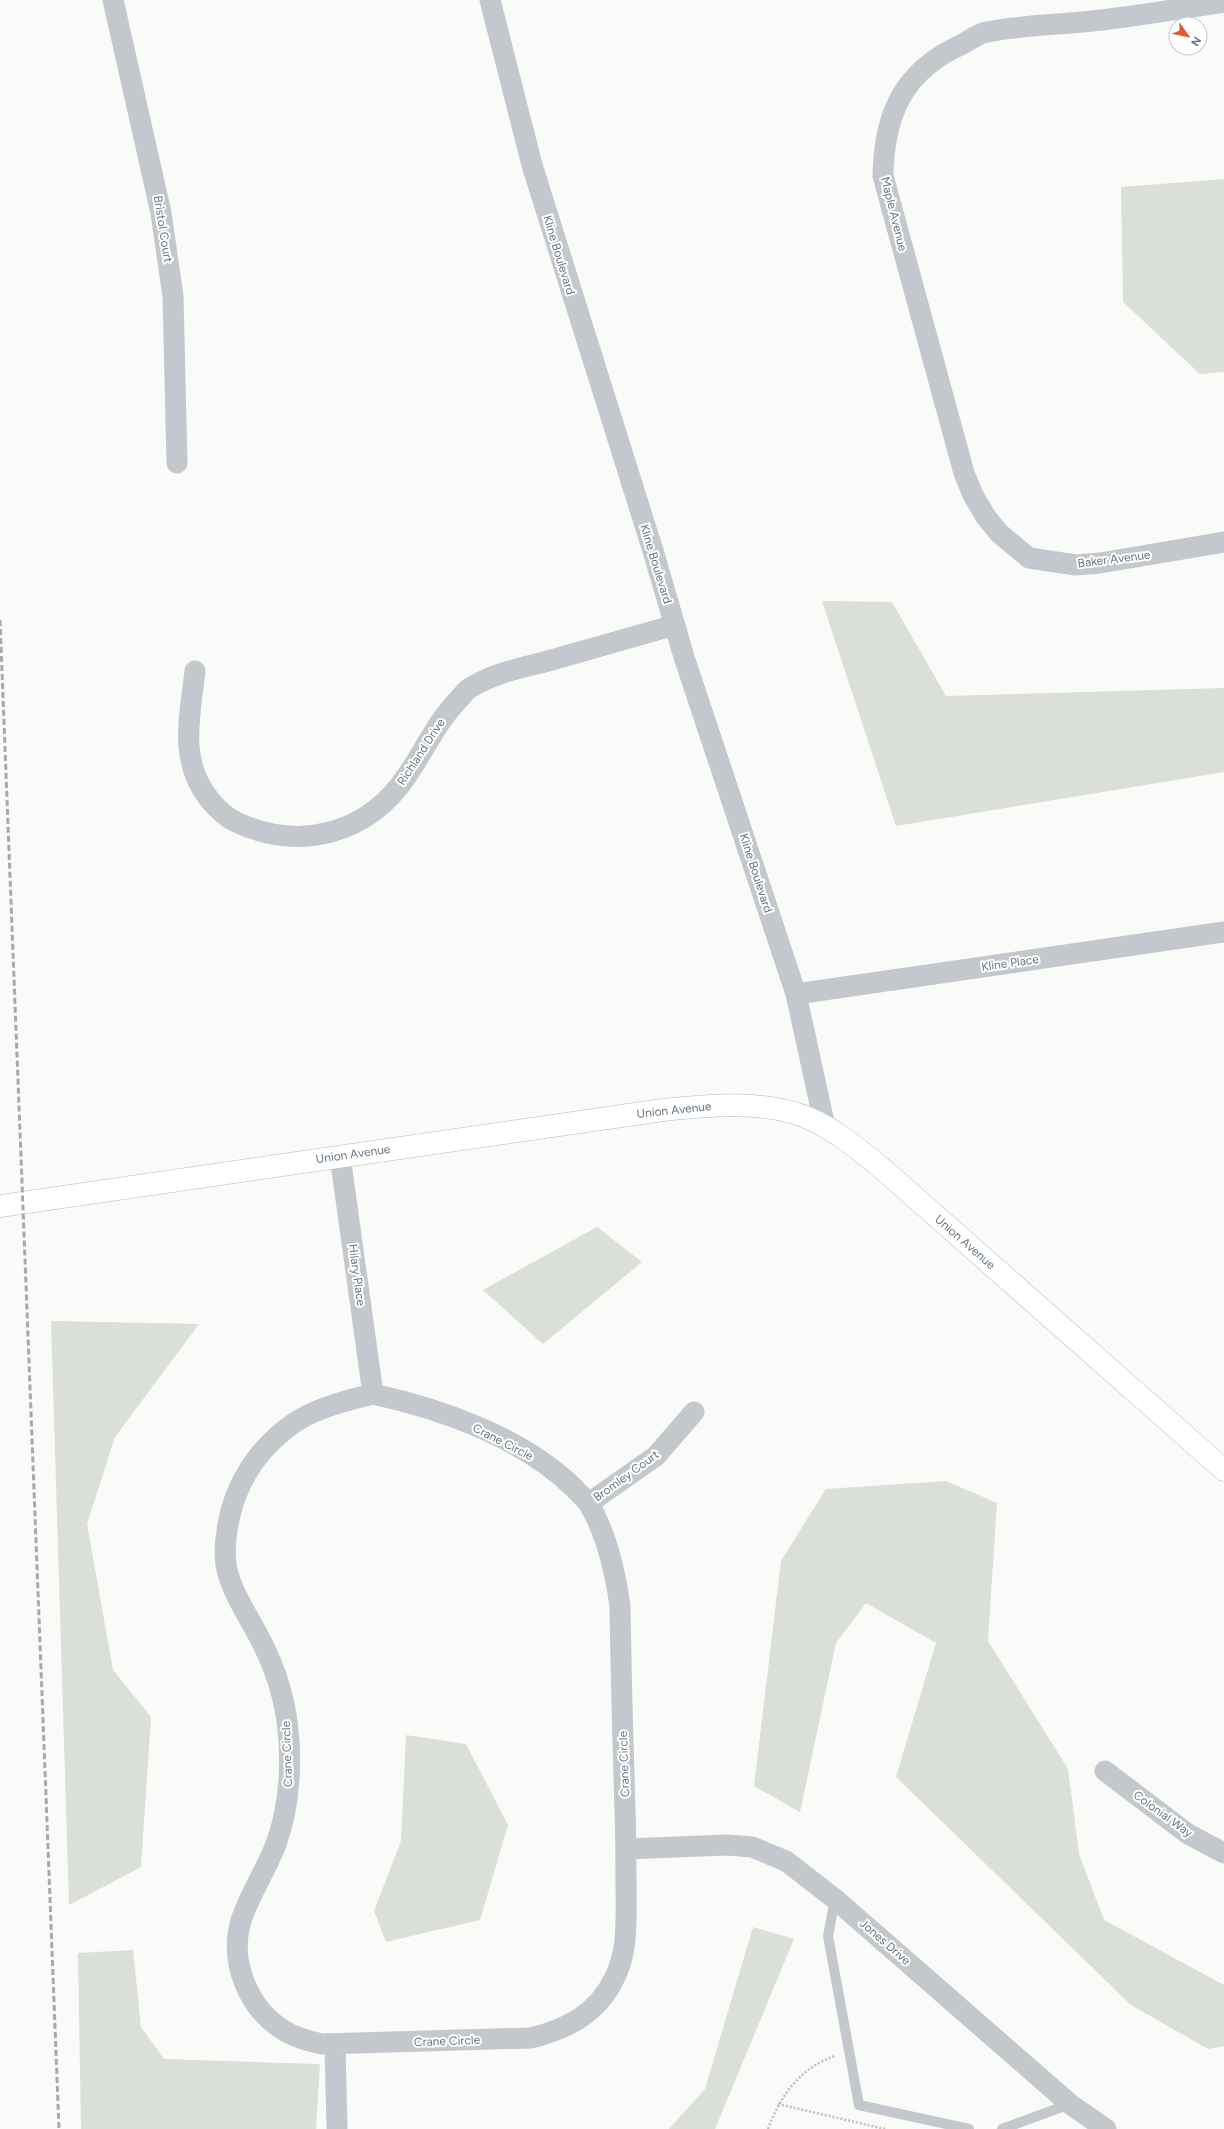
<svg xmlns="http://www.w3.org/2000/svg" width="1224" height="2129" font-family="Figtree,sans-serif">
<rect width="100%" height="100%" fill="#fafaf8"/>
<path fill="#dadfd7" d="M1224,179V372L1200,374L1123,302L1121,187Z
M822,601L892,602L946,696L1224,688V772L896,826Z
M597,1227L642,1262L543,1344L483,1290Z
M51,1321L199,1324L115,1437L87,1524L113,1670L151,1717L141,1867L69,1905Z
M946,1481L997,1503L988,1641L1068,1769L1079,1854L1104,1920L1224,1985V2046L1208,2049L1131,2005L896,1777L936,1643L866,1603L836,1643L800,1812L754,1786L781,1561L826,1489Z
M406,1735L466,1744L508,1825L480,1920L386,1942L374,1911L401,1841Z
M753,1927L794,1939L715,2129H669L705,2089Z
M133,1950L141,2027L164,2059L320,2064L316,2129H81L78,1953Z"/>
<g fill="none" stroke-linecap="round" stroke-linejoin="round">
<g stroke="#b3babf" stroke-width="23">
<path id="secondary" d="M0,1206L663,1110C709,1105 762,1100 806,1117C835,1129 861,1151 885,1171L1224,1470"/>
</g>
<path stroke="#bbbfc2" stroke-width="2.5" stroke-dasharray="2 2" stroke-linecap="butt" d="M778,2104L885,2129
M768,2129C780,2096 801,2067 835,2056"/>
<path stroke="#c3c8cc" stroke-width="10" d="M835,1899L828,1936L859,2105L969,2129
M1002,2129L1070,2104"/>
<path stroke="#c3c8cc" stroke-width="21" d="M113,0L161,213L173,296L177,463
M490,0L532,165L654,554L684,657L796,994L825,1127
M1224,2C1180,9 1136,16 1092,21C1058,25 1021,25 987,32C979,33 970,40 963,44C904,70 884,113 883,176L964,473L973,495L986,517L999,533L1029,558L1076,565L1100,563L1224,542
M195,671C190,717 178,761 210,800C217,809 226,817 236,822C300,852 369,834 408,774C425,749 437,722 458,700C462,696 466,690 470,688C493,673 522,668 548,661C590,649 632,637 675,625
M796,994L1224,932
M340,1156L373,1394
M373,1394C442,1409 524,1438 575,1489C579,1494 586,1499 589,1504C607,1535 615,1570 620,1606C621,1674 623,1743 625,1811C626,1839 626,1866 626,1893C626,1923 628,1952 614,1979C597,2014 567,2029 531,2038L322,2044C309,2041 296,2038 285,2031C249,2010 230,1964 240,1924C248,1896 266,1871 276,1844C288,1811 291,1776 289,1742C287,1704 276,1668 258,1635C247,1614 233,1594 227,1570C224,1558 225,1543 227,1531C233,1486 257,1449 294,1423C316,1408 348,1400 373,1394Z
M589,1503L656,1456L694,1412
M1105,1771L1188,1834L1224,1853
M626,1849L727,1845L752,1847L786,1861L835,1899L1070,2104L1106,2129
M335,2044L337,2129"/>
<use href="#secondary" stroke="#fff" stroke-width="22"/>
<path stroke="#a2aab0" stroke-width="3" stroke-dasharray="6 3" stroke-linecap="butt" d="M0,620L59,2129"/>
</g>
<g text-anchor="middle" stroke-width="4" stroke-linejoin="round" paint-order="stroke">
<g font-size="12" fill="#657683" stroke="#fff">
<text transform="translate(894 214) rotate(76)" y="4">Maple Avenue</text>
<text transform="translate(163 229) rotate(81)" y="4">Bristol Court</text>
<text transform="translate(559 255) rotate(73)" y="4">Kline Boulevard</text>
<text transform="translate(1114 559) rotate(-7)" y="4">Baker Avenue</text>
<text transform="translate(656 564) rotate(73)" y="4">Kline Boulevard</text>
<text transform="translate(421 752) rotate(-57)" y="4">Richland Drive</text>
<text transform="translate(756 873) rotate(72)" y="4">Kline Boulevard</text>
<text transform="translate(1010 963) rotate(-8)" y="4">Kline Place</text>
<text transform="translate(674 1110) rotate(-6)" y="4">Union Avenue</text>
<text transform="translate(353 1154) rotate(-8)" y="4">Union Avenue</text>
<text transform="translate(965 1242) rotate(41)" y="4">Union Avenue</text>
<text transform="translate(357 1275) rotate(82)" y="4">Hilary Place</text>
<text transform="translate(503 1442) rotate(27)" y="4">Crane Circle</text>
<text transform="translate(626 1476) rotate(-36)" y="4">Bromley Court</text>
<text transform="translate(287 1754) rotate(-92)" y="4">Crane Circle</text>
<text transform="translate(624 1764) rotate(-92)" y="4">Crane Circle</text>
<text transform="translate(1163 1814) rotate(36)" y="4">Colonial Way</text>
<text transform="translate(885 1942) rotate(41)" y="4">Jones Drive</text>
<text transform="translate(447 2041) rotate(-2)" y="4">Crane Circle</text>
</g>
</g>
<g transform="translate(1188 36) rotate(123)"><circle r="19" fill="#ffffff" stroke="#c1c8cd"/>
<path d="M0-3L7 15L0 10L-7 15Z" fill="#e4572e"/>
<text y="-6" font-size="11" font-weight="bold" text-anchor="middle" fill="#657683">N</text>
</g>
</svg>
